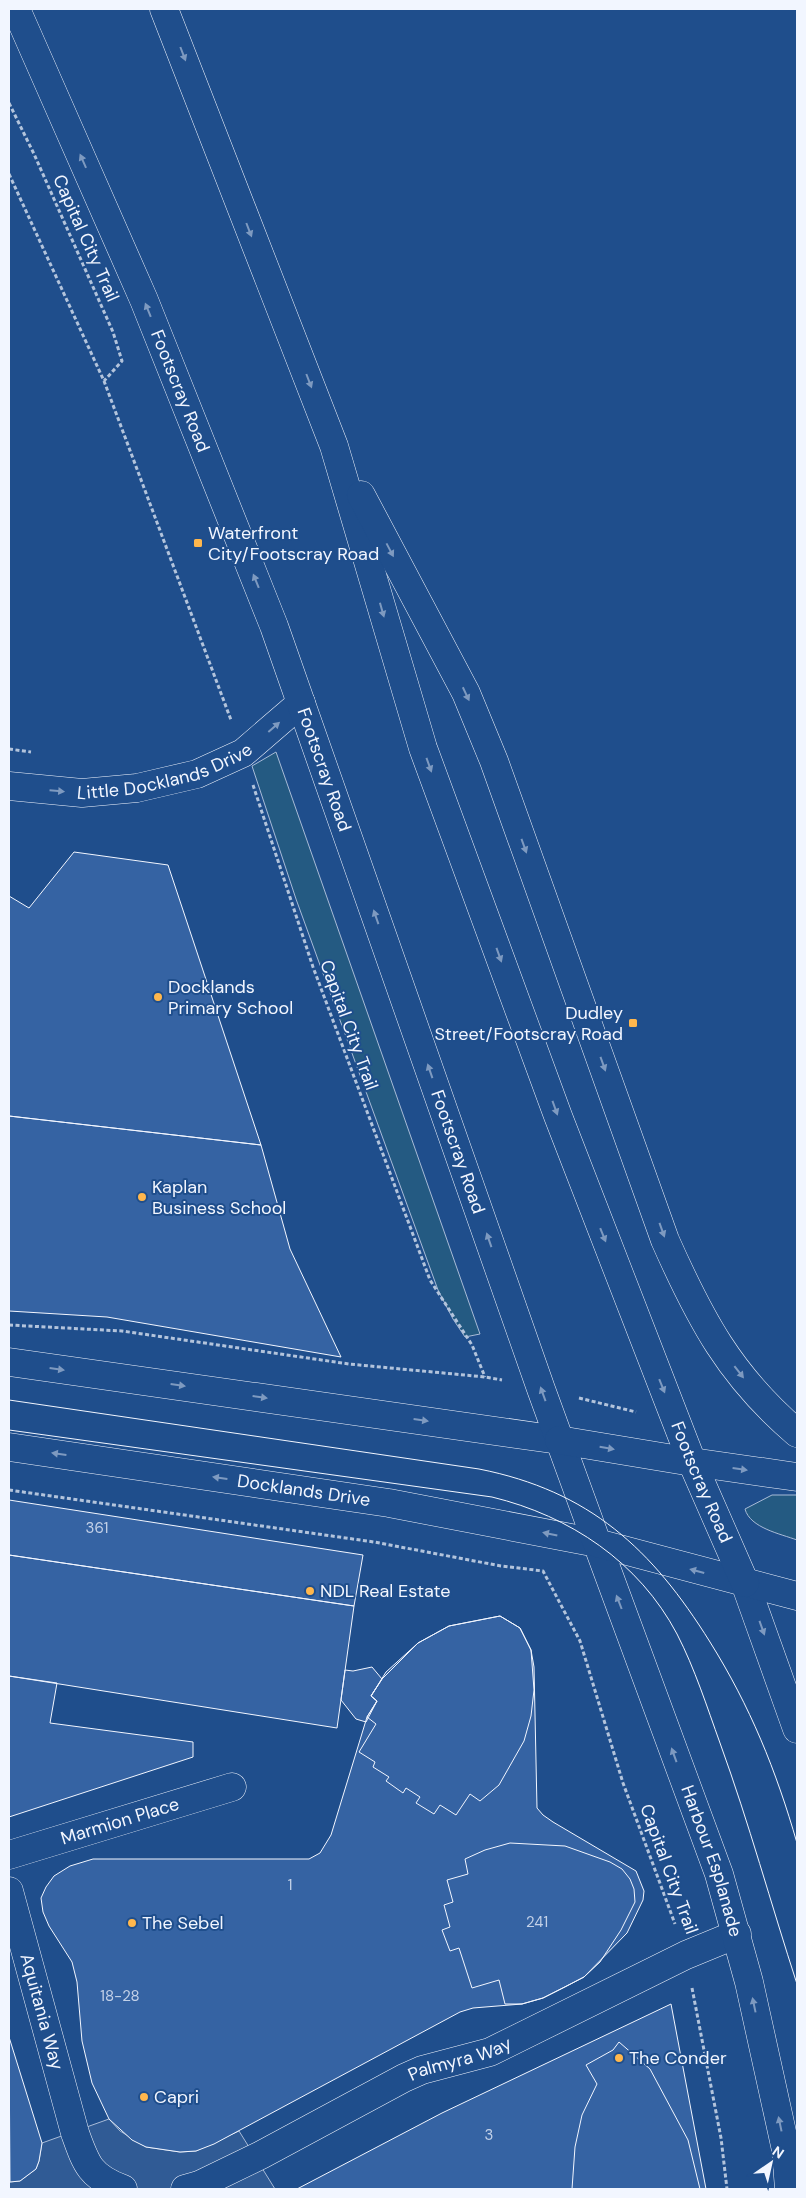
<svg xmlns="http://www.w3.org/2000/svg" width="806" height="2198" font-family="'DM Sans',sans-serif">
<rect width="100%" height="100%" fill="#1f4e8c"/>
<path fill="#245a82" stroke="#a8bbd7" d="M276,752L480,1334L465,1337L453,1319L438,1290L296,899L252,766Z
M772,1495H797V1540C781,1534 750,1528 745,1509Z"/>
<path fill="#305b95" stroke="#a8bbd7" d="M109,2119L120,2131L146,2147L180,2152L196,2151L239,2131L275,2189H9V2182L20,2181L36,2169L39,2161L42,2143Z"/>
<path fill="#3563a3" stroke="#f2f6ff" d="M74,852L168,865L261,1145L9,1116V896L29,908Z
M9,1116L261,1145L290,1249L341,1357L107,1317L9,1311Z
M9,1500L363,1555L354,1606L9,1555Z
M9,1555L354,1606L337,1728L9,1676Z
M500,1616L520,1628L531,1650L534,1690L531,1716L524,1741L499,1785L480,1801L470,1794L456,1815L440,1805L434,1814L416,1803L420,1797L406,1788L403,1793L386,1781L389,1777L373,1767L375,1762L359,1752L376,1724L367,1717L377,1701L371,1696L386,1672L418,1643L449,1626Z
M500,1616L520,1628L531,1650L534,1667L537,1808L543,1815L553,1822L636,1871L644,1891L643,1900L627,1933L584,1977L565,1987L543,1998L522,2004L473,2008L460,2012L214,2144L196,2151L180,2152L146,2147L132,2140L109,2119L92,2083L82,2041L77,1982L72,1962L49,1926L43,1912L41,1898L46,1887L54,1876L70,1866L93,1859H309L320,1853L331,1835L367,1717L377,1701L371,1696L382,1679L418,1643L449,1626Z
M372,1667L382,1679L371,1696L377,1701L366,1722L356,1719L341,1700L345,1670L353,1671Z
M9,1676L57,1683L50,1723L193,1742V1757L9,1817Z
M510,1843L565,1846L610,1862L622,1869L630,1879L634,1889L635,1902L621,1930L600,1962L584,1977L543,1998L522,2004H505L499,1980L472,1988L459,1948L450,1951L442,1930L450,1927L444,1905L453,1902L447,1880L468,1874L465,1859L485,1850Z
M671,2004L706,2189H297L442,2113Z
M9,2037L42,2143L39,2161L36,2169L20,2181L10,2182Z
M619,2042L650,2069L688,2140L700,2189H572L575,2147L582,2115L597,2084L586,2065L613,2050Z"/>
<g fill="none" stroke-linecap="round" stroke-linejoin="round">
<g stroke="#f2f6ff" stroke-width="29">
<g id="street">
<path id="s1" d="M9,786L82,793L137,788L197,774L243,753L301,703"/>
<path id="s2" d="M9,1855L232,1787"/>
<path id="s3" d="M9,1891L75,2133C86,2164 90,2177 123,2189"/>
<path id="s4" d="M185,2189L199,2185L261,2155L404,2078L422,2070L490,2052L686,1955L737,1934"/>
</g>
</g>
<g stroke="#f2f6ff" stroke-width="29">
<g id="secondary">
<path d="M9,1362L559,1440"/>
<path id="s5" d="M9,1447L389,1503L597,1543L719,1874L749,1982L786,2150L789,2189"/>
<path d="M745,1583L797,1729"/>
</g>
</g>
<g stroke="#f2f6ff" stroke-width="29">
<g id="primary">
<path id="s6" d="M16,9L144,300L274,626L541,1389L597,1543L797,1596"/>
<path id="s7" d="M164,9L334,446L423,748L558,1116L692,1462L745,1583"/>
<path d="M361,495L466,693L494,761L665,1240C700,1319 730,1376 797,1433"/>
<path d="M559,1440L692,1462L797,1477"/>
</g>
</g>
<path stroke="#b3c4dc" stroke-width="3" stroke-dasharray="4 2.5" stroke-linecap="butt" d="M9,103L34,154L113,332L122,361L104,381
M9,174L104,381L231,720
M9,749L31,752
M253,785L313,967L430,1280L472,1345L485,1377
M9,1325L122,1331L349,1364L485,1377L502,1380
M579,1398L636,1412
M9,1490L374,1542L501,1566L543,1571L580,1641L623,1783L675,1924
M692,1988L721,2138L727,2189"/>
<use href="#street" stroke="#1f4e8c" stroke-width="28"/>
<use href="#secondary" stroke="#1f4e8c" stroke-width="28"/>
<use href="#primary" stroke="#1f4e8c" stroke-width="28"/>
<path stroke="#f2f6ff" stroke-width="1" d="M9,1400L479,1469C590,1491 652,1549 710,1642C750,1706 776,1770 797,1843
M9,1430L492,1497C570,1516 639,1562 677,1634C695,1669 707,1707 720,1743C749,1823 771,1904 797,1984"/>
</g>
<defs><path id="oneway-solid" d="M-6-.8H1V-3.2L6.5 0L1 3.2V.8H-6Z" transform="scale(1.25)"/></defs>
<g fill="#7e9ac0">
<use href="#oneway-solid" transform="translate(183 54) rotate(69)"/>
<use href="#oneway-solid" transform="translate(83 161) rotate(-114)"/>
<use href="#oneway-solid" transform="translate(249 230) rotate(69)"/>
<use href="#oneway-solid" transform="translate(148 310) rotate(-112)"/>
<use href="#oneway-solid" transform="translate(309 381) rotate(69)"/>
<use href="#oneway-solid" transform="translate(390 550) rotate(62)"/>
<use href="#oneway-solid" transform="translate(256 581) rotate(-112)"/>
<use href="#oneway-solid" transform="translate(382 610) rotate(74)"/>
<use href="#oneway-solid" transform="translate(466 694) rotate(65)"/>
<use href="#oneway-solid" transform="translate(274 727) rotate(-41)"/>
<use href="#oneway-solid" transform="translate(429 765) rotate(70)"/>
<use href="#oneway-solid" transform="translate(57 791) rotate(5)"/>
<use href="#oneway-solid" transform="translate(524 846) rotate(70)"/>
<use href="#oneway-solid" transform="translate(376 917) rotate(-109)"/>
<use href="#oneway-solid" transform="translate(499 955) rotate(70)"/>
<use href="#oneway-solid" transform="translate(603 1064) rotate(70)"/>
<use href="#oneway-solid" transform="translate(430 1071) rotate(-109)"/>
<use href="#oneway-solid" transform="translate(555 1108) rotate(70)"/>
<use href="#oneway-solid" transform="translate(662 1230) rotate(70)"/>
<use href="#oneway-solid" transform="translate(603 1235) rotate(68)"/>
<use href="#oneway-solid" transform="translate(489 1240) rotate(-109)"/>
<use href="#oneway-solid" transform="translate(57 1369) rotate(8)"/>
<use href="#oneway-solid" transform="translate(739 1372) rotate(52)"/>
<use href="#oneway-solid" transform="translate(178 1385) rotate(8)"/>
<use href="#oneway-solid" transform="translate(662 1386) rotate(68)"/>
<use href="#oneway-solid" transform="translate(543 1394) rotate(-110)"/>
<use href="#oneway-solid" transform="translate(260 1397) rotate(8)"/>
<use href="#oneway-solid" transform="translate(421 1420) rotate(8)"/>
<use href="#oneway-solid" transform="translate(607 1448) rotate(10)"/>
<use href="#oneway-solid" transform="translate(59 1454) rotate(-172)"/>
<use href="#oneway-solid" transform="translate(740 1469) rotate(8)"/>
<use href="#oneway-solid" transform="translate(220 1478) rotate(-172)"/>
<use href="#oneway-solid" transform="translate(550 1534) rotate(-168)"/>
<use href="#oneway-solid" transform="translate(697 1571) rotate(-165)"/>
<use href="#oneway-solid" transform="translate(619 1602) rotate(-111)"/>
<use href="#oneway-solid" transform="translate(762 1628) rotate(70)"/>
<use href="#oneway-solid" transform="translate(674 1755) rotate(-110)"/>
<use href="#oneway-solid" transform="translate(754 2005) rotate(-102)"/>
<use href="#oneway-solid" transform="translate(780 2124) rotate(-102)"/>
</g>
<g fill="#ffb74d" stroke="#1f4e8c" stroke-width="2">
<rect x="193" y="538" width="10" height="10" rx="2.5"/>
<circle cx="158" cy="997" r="5"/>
<rect x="628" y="1018" width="10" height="10" rx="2.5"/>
<circle cx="142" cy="1197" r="5"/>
<circle cx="310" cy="1591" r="5"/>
<circle cx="132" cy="1923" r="5"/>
<circle cx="619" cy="2058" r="5"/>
<circle cx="144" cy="2097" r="5"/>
</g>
<g text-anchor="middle" stroke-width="4" stroke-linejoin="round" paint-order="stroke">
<g font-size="15" fill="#c3d1e8">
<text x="97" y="1533">361</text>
<text x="290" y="1890">1</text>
<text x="537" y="1927">241</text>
<text x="120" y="2001">18-28</text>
<text x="489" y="2140">3</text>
</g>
<g font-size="18" fill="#f2f6ff" stroke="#1f4e8c">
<text transform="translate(86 238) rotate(66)" y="6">Capital City Trail</text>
<text dy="6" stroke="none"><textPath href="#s6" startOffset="416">Footscray Road</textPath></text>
<text dy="6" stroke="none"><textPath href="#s1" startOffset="159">Little Docklands Drive</textPath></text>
<text dy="6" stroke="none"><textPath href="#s6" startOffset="821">Footscray Road</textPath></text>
<text transform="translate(349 1025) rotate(70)" y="6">Capital City Trail</text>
<text dy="6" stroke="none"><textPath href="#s6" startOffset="1226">Footscray Road</textPath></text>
<text dy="6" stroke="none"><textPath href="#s7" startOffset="1569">Footscray Road</textPath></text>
<text dy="6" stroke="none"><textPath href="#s5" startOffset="298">Docklands Drive</textPath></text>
<text dy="6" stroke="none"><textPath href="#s2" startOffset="116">Marmion Place</textPath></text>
<text dy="6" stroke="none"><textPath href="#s5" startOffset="934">Harbour Esplanade</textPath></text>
<text transform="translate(669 1869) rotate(70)" y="6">Capital City Trail</text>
<text dy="6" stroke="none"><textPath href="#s3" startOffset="125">Aquitania Way</textPath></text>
<text dy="6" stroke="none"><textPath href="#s4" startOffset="305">Palmyra Way</textPath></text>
</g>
<g font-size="18" fill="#f2f6ff" stroke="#1f4e8c" text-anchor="start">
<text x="208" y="539">Waterfront<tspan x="208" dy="21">City/Footscray Road</tspan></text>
<text x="168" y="993">Docklands<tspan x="168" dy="21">Primary School</tspan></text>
<text x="623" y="1019" text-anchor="end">Dudley<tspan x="623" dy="21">Street/Footscray Road</tspan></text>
<text x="152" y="1193">Kaplan<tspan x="152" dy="21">Business School</tspan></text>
<text x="320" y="1597">NDL Real Estate</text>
<text x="142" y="1929">The Sebel</text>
<text x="629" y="2064">The Conder</text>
<text x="154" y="2103">Capri</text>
</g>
</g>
<rect width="806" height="2198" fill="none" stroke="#f2f6ff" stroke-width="20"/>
<g transform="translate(771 2163) rotate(34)" stroke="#1f4e8c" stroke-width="4" paint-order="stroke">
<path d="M0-4L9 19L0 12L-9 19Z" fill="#f2f6ff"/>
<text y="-8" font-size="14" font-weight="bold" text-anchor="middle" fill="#f2f6ff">N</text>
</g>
</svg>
